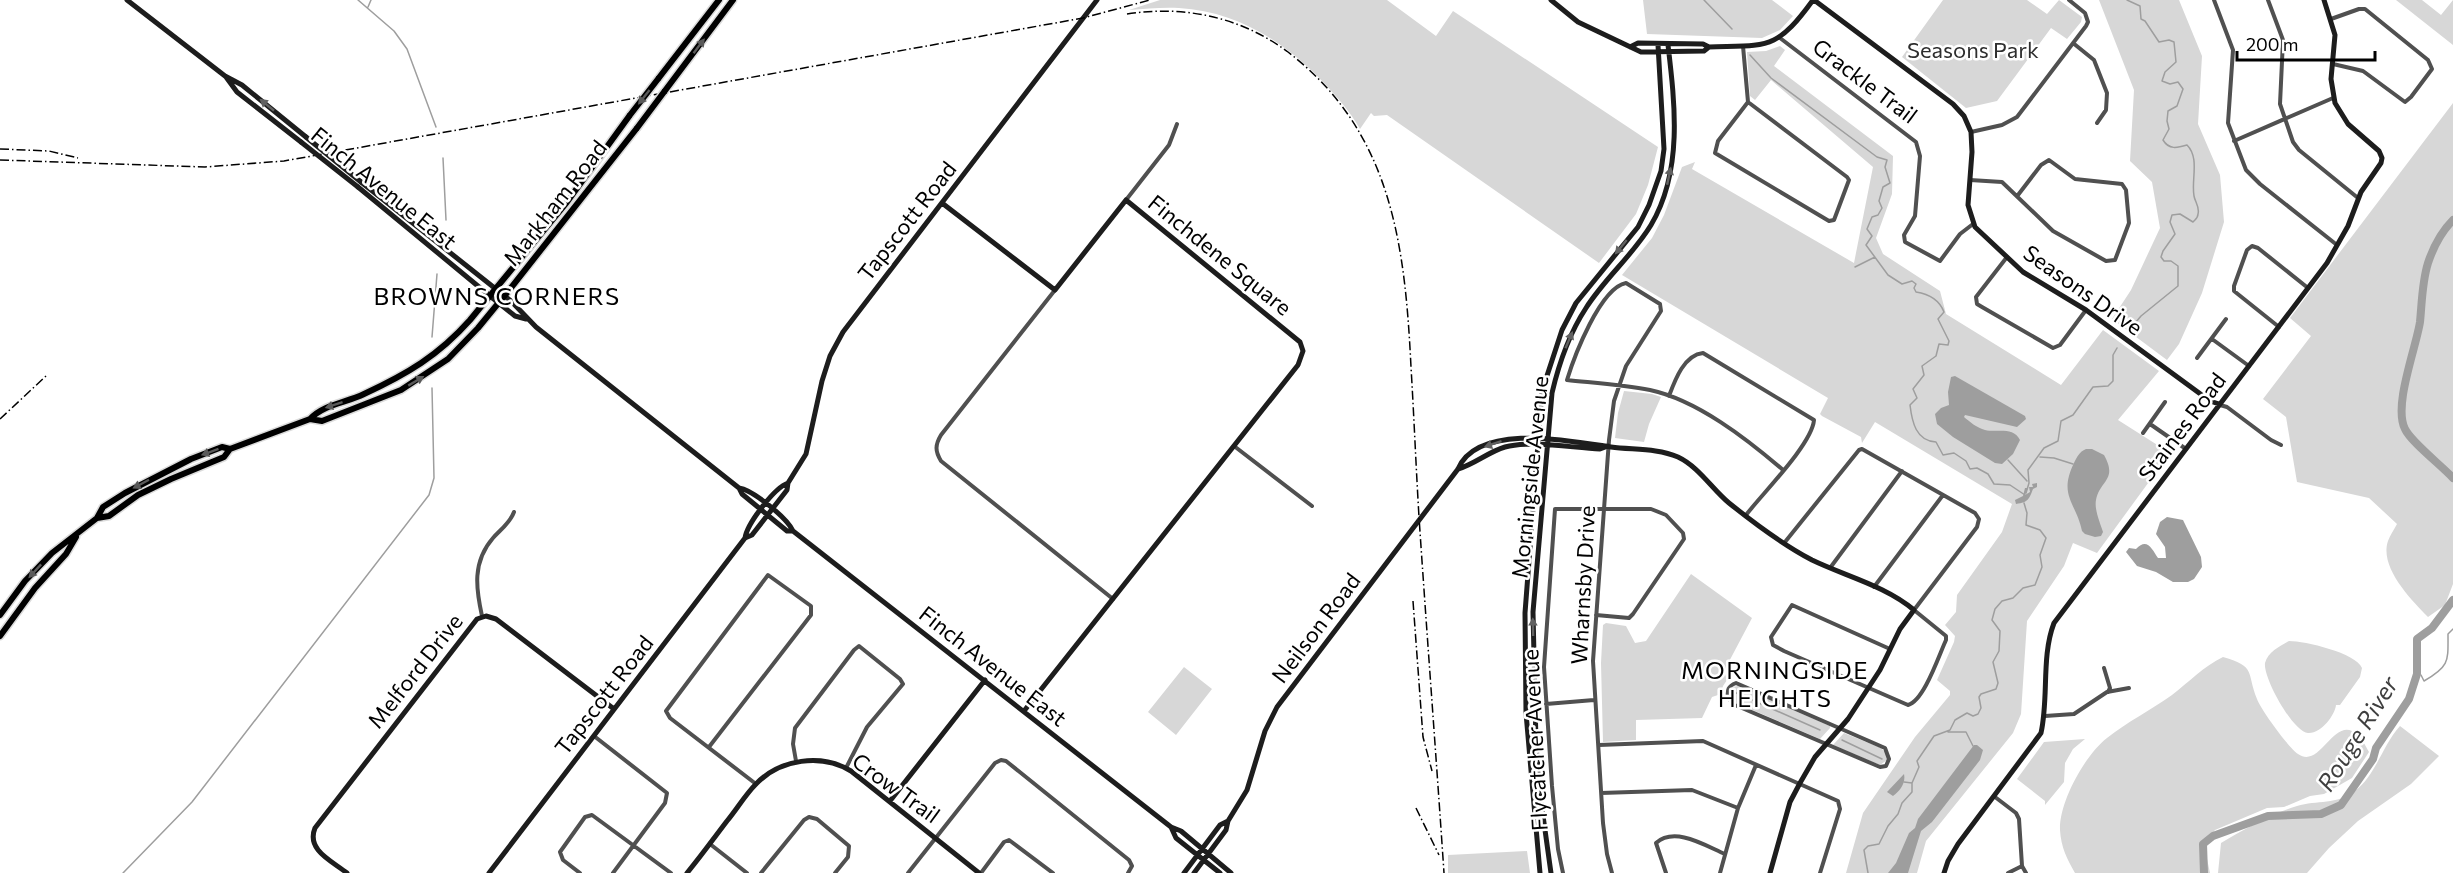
<svg xmlns="http://www.w3.org/2000/svg" width="2453" height="873" font-family="Commissioner,sans-serif">
<rect width="100%" height="100%" fill="#fff"/>
<path fill="#d7d7d7" d="M1160,0H1387L1436,36L1453,11L1658,147L1648,185L1636,214L1599,263L1387,115L1374,116L1371,113L1360,129C1350,111 1337,97 1323,82C1285,42 1236,11 1179,8C1162,7 1146,9 1129,10Z
M1643,0H1772L1793,16L1780,30L1762,38L1647,34Z
M1943,0H2027L2047,14L2059,0L2082,17L2081,22L2067,39L2051,28L1997,101L1966,108L1902,57Z
M2099,0H2179L2202,56L2198,124L2220,175L2224,222L2202,293L2179,344L2167,360L2112,319L2131,290L2160,228L2152,182L2130,161L2134,90Z
M2396,0H2422L2441,15L2453,0V45Z
M1780,46L1785,50L1774,66L1893,156L1892,194L1876,238L1883,254L1940,291L1946,314L2061,385L2103,330L2159,371L2118,420L2170,453L2097,553L2073,543L2064,566L2027,621L2021,714L2013,733L1926,841L1917,873H1846L1863,813L1915,737L1950,695V691L1937,680L1954,642L1955,636L1945,625L1956,612L1957,595L2002,532L2012,504L1875,422L1862,443L1861,437L1822,416L1820,414L1828,398L1622,275L1652,238L1664,215L1682,167L1695,162L1692,169L1854,263L1873,167L1771,80L1755,100L1750,96L1747,52L1766,51Z
M2453,103V584L2445,605L2428,617C2411,600 2379,567 2388,541C2390,535 2394,530 2397,524L2369,498L2297,482L2286,417L2263,399L2311,336L2290,318Z
M1624,391L1652,394L1661,397L1649,424L1644,442L1615,438L1618,413Z
M1691,574L1752,618L1724,671L1727,680L1723,686L1721,694L1712,697L1702,718L1636,720V740L1603,742L1601,663L1603,625L1606,623L1626,626L1635,643L1646,641Z
M2289,641C2305,641 2356,653 2362,668L2360,677L2340,705H2336C2335,715 2321,734 2308,733C2293,732 2263,678 2265,663C2268,652 2280,646 2289,641Z
M2223,657C2257,667 2246,672 2257,699C2261,710 2289,748 2298,754C2319,769 2332,722 2352,731C2360,734 2365,745 2369,752L2352,778L2324,794L2310,796L2284,807L2267,808L2215,830L2206,842V854L2210,873H2075C2067,859 2061,847 2060,830C2059,802 2085,755 2107,738C2127,722 2151,710 2172,695C2189,682 2204,666 2223,657Z
M1184,667L1212,689L1176,735L1148,712Z
M1738,686L1830,726V728L1820,739L1734,702L1729,693L1732,687Z
M2400,726L2439,756L2411,784L2358,821L2329,848L2307,873H2218L2221,843C2245,829 2271,814 2297,806C2317,800 2337,805 2355,791C2376,775 2382,746 2400,726Z
M1844,733L1881,748L1888,756L1887,760L1880,765L1833,745Z
M2085,739L2073,749L2065,763L2064,782L2045,805V801L2017,779L2044,742Z
M1527,851L1530,873H1448V855Z"/>
<path fill="#9e9e9e" d="M1955,376L2025,416L2026,419L2017,427L1965,415L1964,417C1970,422 1977,428 1985,430C1997,433 2013,426 2020,440L2013,454L2002,464L1995,463L1953,437L1937,424L1935,414L1941,408L1949,405L1948,392L1951,377Z
M2086,449H2092L2104,455C2118,480 2100,480 2096,500C2094,510 2101,525 2103,532L2101,536L2095,537L2085,534L2082,531C2076,502 2058,496 2074,463C2077,457 2079,452 2086,449Z
M2037,483V487L2033,489C2029,499 2029,502 2016,504L2015,500L2023,496L2025,488H2028L2025,495L2026,497L2025,495L2030,492L2029,487H2033L2032,484Z
M2167,517L2183,520L2201,557L2202,567L2194,579L2188,582H2173L2156,572L2137,566L2126,552L2129,548L2136,549C2147,537 2152,549 2158,558H2166L2165,547L2156,534L2160,522Z
M1974,745H1977L1983,750L1980,760L1932,822L1921,831L1908,873H1888L1896,863L1909,833L1915,828L1918,819Z
M1904,774C1906,783 1900,791 1893,796L1887,792Z"/>
<g fill="none" stroke-linecap="round" stroke-linejoin="round">
<path stroke="#9e9e9e" stroke-width="1.5" d="M358,0L394,31L407,49L436,127
M1704,0L1732,29
M2127,0L2140,6L2141,19L2145,21L2159,42L2169,40L2174,42L2176,62L2165,72L2162,81L2170,84L2178,82L2183,89L2177,106L2168,111L2167,121L2169,129L2163,140C2169,150 2177,148 2187,145C2200,158 2191,180 2194,196C2195,202 2200,207 2198,214C2198,218 2196,219 2193,222L2180,214L2172,215L2170,222L2175,234L2163,251L2161,257L2164,261H2171L2178,266V286L2141,316L2131,328
M368,7L371,0
M1750,55L1771,78L1877,157L1887,160L1885,167L1890,183L1883,187L1879,201L1882,208L1878,215L1872,217L1867,229L1872,236L1866,245L1888,275L1902,284L1912,281L1916,284L1914,288L1916,292C1929,294 1939,299 1944,312L1938,319L1949,341L1948,345L1939,344L1936,356L1922,366L1924,375L1913,389L1917,398L1910,405C1912,422 1916,441 1936,442L1943,455L1954,453L1966,461L1970,469L1977,468L1988,474L1994,484L2010,485L2025,495
M443,158L446,220
M1855,267L1875,257
M432,337L437,274
M2040,457L2054,458L2073,464
M2008,460L2027,481
M2026,493L2029,483L2028,470L2044,448L2058,441L2061,421L2073,415L2093,387L2108,386L2113,381V355L2117,348
M2421,675L2424,681C2450,666 2448,661 2448,634L2453,629
M1734,692L1820,730
M1948,732H1966L1973,746
M1842,740L1882,759
M1904,782L1912,783
M123,873L192,802L429,495L434,478L432,388
M1868,873L1864,850L1868,846L1879,844L1888,826L1898,814L1902,803L1912,792V783L1919,767L1917,761L1934,736L1950,730L1955,720L1967,713L1973,716L1978,714L1981,708L1979,697L1981,694L1996,689L1998,683L1993,662L1999,651L2000,631L1992,620L1995,609L2002,601L2013,598L2023,588L2035,585L2042,567L2040,555L2046,538L2040,530L2026,525L2027,513L2024,503"/>
<path stroke="#9e9e9e" stroke-width="8" d="M2453,220C2442,231 2433,248 2428,263C2422,282 2422,302 2420,322C2416,348 2393,406 2405,429C2411,442 2441,465 2453,478
M2204,873L2203,844L2213,836L2268,816L2321,814L2341,805L2373,759L2376,748L2409,699L2417,674V639L2432,628L2453,600"/>
<g stroke="#dbdbdb" stroke-width="9">
<path id="primary" d="M658,79L719,0
M664,92L733,0
M310,419L322,421L401,390L448,359L478,328L510,289L637,128
M97,518L109,516L138,495L171,479L224,457L230,449L310,419C324,404 346,403 364,394C407,374 438,356 470,320L567,202L630,115
M0,615L25,581L52,553L97,518L103,507L125,493L191,459L222,447L230,449
M0,636L35,588L66,554L76,537"/>
</g>
<path stroke="#505050" stroke-width="4" d="M2214,0L2233,50L2228,123L2246,170L2260,184L2337,245
M2268,0L2283,40L2280,104L2293,142L2299,150L2358,198
M2331,19L2359,9H2365L2428,60L2432,69L2411,97L2405,102L2363,71L2333,64
M1780,38L1916,142L1920,156L1915,216L1904,235L1905,242L1940,261L1960,234L1973,224
M2073,43L2094,60L2107,93L2106,110L2097,123
M1743,46L1748,102L1718,141L1715,153L1829,221L1834,220L1849,180L1847,177L1748,102
M1971,132L2002,125L2017,117L2086,26L2088,22L2085,13L2069,0
M2234,141L2333,98
M1970,180L2002,182L2053,231L2106,261L2115,260L2129,223L2126,190L2122,184L2075,179L2049,160L2041,165L2018,195
M1126,200L1169,145L1177,124
M2007,257L1976,297L1977,304L1982,307L2053,348L2060,345L2086,310
M1055,290L941,435C935,445 935,451 941,461L1113,599
M2279,327L2234,291V286L2247,250L2252,246L2258,248L2308,288
M2212,339L2249,366
M2197,358L2226,319
M1669,396C1675,380 1684,355 1703,353L1814,420C1812,444 1763,493 1746,515
M2220,405L2227,407L2271,440L2281,445
M2150,424L2186,449
M2143,433L2165,402
M1234,446L1312,506
M1785,542L1859,450L1862,449L1975,513L1979,519L1977,527L1914,610L1946,636V640C1939,655 1924,701 1908,705L1784,651L1773,645L1771,637L1792,605L1890,649
M1830,568L1902,471
M1874,587L1943,495
M482,616C476,589 472,562 493,538C500,530 510,523 514,512
M2104,668L2110,688L2108,692
M1736,683L1885,748L1889,759L1886,766L1880,767L1735,705L1728,698C1727,690 1728,686 1736,683Z
M1546,704L1594,700
M2045,716L2074,714L2107,692L2129,688
M594,736L667,793L665,803L613,873
M1599,745L1703,741L1838,801L1840,809L1820,873
M709,747L811,615V606L768,575L666,711L670,718L756,784
M796,761L793,744L795,728L854,650L859,646L900,679L903,684L867,727L846,768
M1601,793L1692,790L1738,808
M1995,797L2016,813L2019,819L2022,866L2026,873
M710,844L747,873
M580,873L563,860L560,852L585,817L592,815L671,873
M761,873L804,820L809,817L817,819L849,846L848,857L835,873
M908,873L995,763L1001,760L1006,761L1129,860L1132,866L1128,873
M981,873L1004,842L1009,840L1053,873
M1563,873L1558,849L1552,786L1544,667L1555,509H1651L1666,515L1683,533L1684,539L1633,614L1629,618L1596,615
M1612,873L1607,854L1603,823L1593,661L1609,440L1614,401L1626,366L1661,311L1660,304L1626,283C1600,288 1574,357 1567,380C1595,383 1623,385 1650,390C1697,400 1747,439 1783,470
M1666,873L1656,843C1675,826 1706,846 1725,854
M1720,873L1738,808L1756,765
M2008,873L2022,866"/>
<path stroke="#1d1d1d" stroke-width="5" d="M127,0L225,76L242,85L306,137
M1551,0L1578,22L1641,52L1704,51L1709,47
M1814,0L1953,104L1964,116L1971,132L1972,152L1968,205L1975,227L2023,272L2086,310L2210,401L2219,404
M1630,47L1638,43L1703,44L1709,47C1768,45 1776,51 1813,0
M226,77L237,92L301,142
M361,182L511,301L536,327L739,488L742,494L787,531H793
M358,187L490,296L515,316L526,319
M942,203L1055,290L1126,200L1300,342L1303,351L1298,365L1024,711
M1458,469C1475,464 1488,452 1505,447C1531,440 1573,448 1600,449L1608,446
M739,488C753,490 787,518 793,531L1171,827L1181,831L1231,873
M745,538C747,524 774,488 788,483
M890,801L985,680
M1171,827L1176,838L1220,873
M347,873C332,861 306,850 315,828L477,619L486,616L496,619L614,709
M489,873L745,538L752,535L787,490L788,483L806,454L822,381L830,356L843,332L1097,0
M687,873C701,856 714,838 727,821C737,809 745,795 756,784C780,759 821,753 851,771L979,873
M1184,873L1220,825L1228,821
M1194,873L1226,830L1228,821L1247,790L1265,731L1277,707L1458,469C1478,422 1572,441 1611,447C1633,450 1657,448 1678,457C1699,467 1712,489 1729,503C1754,523 1783,545 1812,560C1845,576 1886,586 1914,610L1900,629L1880,670L1848,719L1815,757L1800,783L1790,802L1770,873
M1540,873L1526,713L1525,613L1542,391L1562,330L1576,303L1638,227L1649,205L1661,171L1664,149L1658,45
M1551,873L1540,794L1536,743L1533,612L1552,393C1559,363 1569,334 1586,308C1605,278 1633,255 1651,225C1683,171 1675,104 1668,45
M1944,873L1948,861L1958,844L2041,733C2049,697 2041,657 2054,623L2327,263L2348,226L2361,192L2381,163L2382,158L2379,151L2348,124L2335,103L2331,79L2335,35L2324,0"/>
<use href="#primary" stroke="#000" stroke-width="6"/>
<path stroke="#000" stroke-width="1.5" stroke-dasharray="9 3 1.5 3" stroke-linecap="butt" d="M1127,14C1184,5 1241,17 1288,52C1392,132 1405,245 1411,367C1414,417 1416,467 1419,517C1427,636 1436,754 1444,873
M0,149L49,151L78,158
M0,160L205,167L284,161L1083,18L1150,0
M0,419L46,376
M1413,601L1423,737L1432,771
M1416,808L1439,855"/>
<g stroke="#dbdbdb" stroke-width="9" stroke-linecap="butt">
<path id="primary-bridge" d="M630,115L658,79
M637,128L664,92"/>
</g>
<path stroke="#1d1d1d" stroke-width="5" d="M306,137L361,182
M301,142L358,187"/>
<use href="#primary-bridge" stroke="#000" stroke-width="6"/>
</g>
<defs><path id="oneway-solid" d="M-6-.8H1V-3.2L6.5 0L1 3.2V.8H-6Z" transform="scale(1.5)"/></defs>
<g fill="#595959">
<use href="#oneway-solid" transform="translate(699 46) rotate(-53)"/>
<use href="#oneway-solid" transform="translate(644 97) rotate(128)"/>
<use href="#oneway-solid" transform="translate(416 381) rotate(-31)"/>
<use href="#oneway-solid" transform="translate(334 405) rotate(162)"/>
<use href="#oneway-solid" transform="translate(210 452) rotate(160)"/>
<use href="#oneway-solid" transform="translate(141 484) rotate(152)"/>
<use href="#oneway-solid" transform="translate(35 571) rotate(133)"/>
</g>
<g fill="#616161">
<use href="#oneway-solid" transform="translate(267 105) rotate(-141)"/>
<use href="#oneway-solid" transform="translate(1669 176) rotate(-78)"/>
<use href="#oneway-solid" transform="translate(1621 247) rotate(129)"/>
<use href="#oneway-solid" transform="translate(1569 340) rotate(-67)"/>
<use href="#oneway-solid" transform="translate(1493 444) rotate(161)"/>
<use href="#oneway-solid" transform="translate(1533 627) rotate(-91)"/>
</g>
<g text-anchor="middle" stroke-width="5" stroke-linejoin="round" paint-order="stroke">
<g font-size="22" fill="#2e2e2e" stroke="#fff">
<text x="1973" y="58">Seasons Park</text>
</g>
<g font-size="22" fill="#000" stroke="#fff">
<text transform="translate(1865 81) rotate(37)" y="8">Grackle Trail</text>
<text transform="translate(384 188) rotate(39)" y="8">Finch Avenue East</text>
<text transform="translate(555 203) rotate(-52)" y="8">Markham Road</text>
<text transform="translate(907 221) rotate(-52)" y="8">Tapscott Road</text>
<text transform="translate(1220 255) rotate(39)" y="8">Finchdene Square</text>
<text transform="translate(2083 290) rotate(35)" y="8">Seasons Drive</text>
<text transform="translate(2182 427) rotate(-53)" y="8">Staines Road</text>
<text transform="translate(1530 477) rotate(-84)" y="8">Morningside Avenue</text>
<text transform="translate(1583 585) rotate(-87)" y="8">Wharnsby Drive</text>
<text transform="translate(1316 628) rotate(-53)" y="8">Neilson Road</text>
<text transform="translate(993 666) rotate(38)" y="8">Finch Avenue East</text>
<text transform="translate(415 671) rotate(-52)" y="8">Melford Drive</text>
<text transform="translate(604 695) rotate(-52)" y="8">Tapscott Road</text>
<text transform="translate(1535 740) rotate(-93)" y="8">Flycatcher Avenue</text>
<text transform="translate(896 788) rotate(36)" y="8">Crow Trail</text>
</g>
<g font-size="24" letter-spacing="1.5" fill="#000" stroke="#fff">
<text x="497" y="305">BROWNS CORNERS</text>
<text x="1775" y="679">MORNINGSIDE<tspan x="1775" dy="28">HEIGHTS</tspan></text>
</g>
<g font-size="24" font-style="italic" fill="#3f3f3f" stroke="#fff">
<text transform="translate(2358 734) rotate(-58)" y="8">Rouge River</text>
</g>
</g>
<path d="M2237 51v9h138v-9" fill="none" stroke="#000000" stroke-width="3"/>
<text x="2246" y="51" font-size="18" fill="#000000" stroke="#ffffff" stroke-width="4.5" paint-order="stroke">200 m</text>
</svg>
